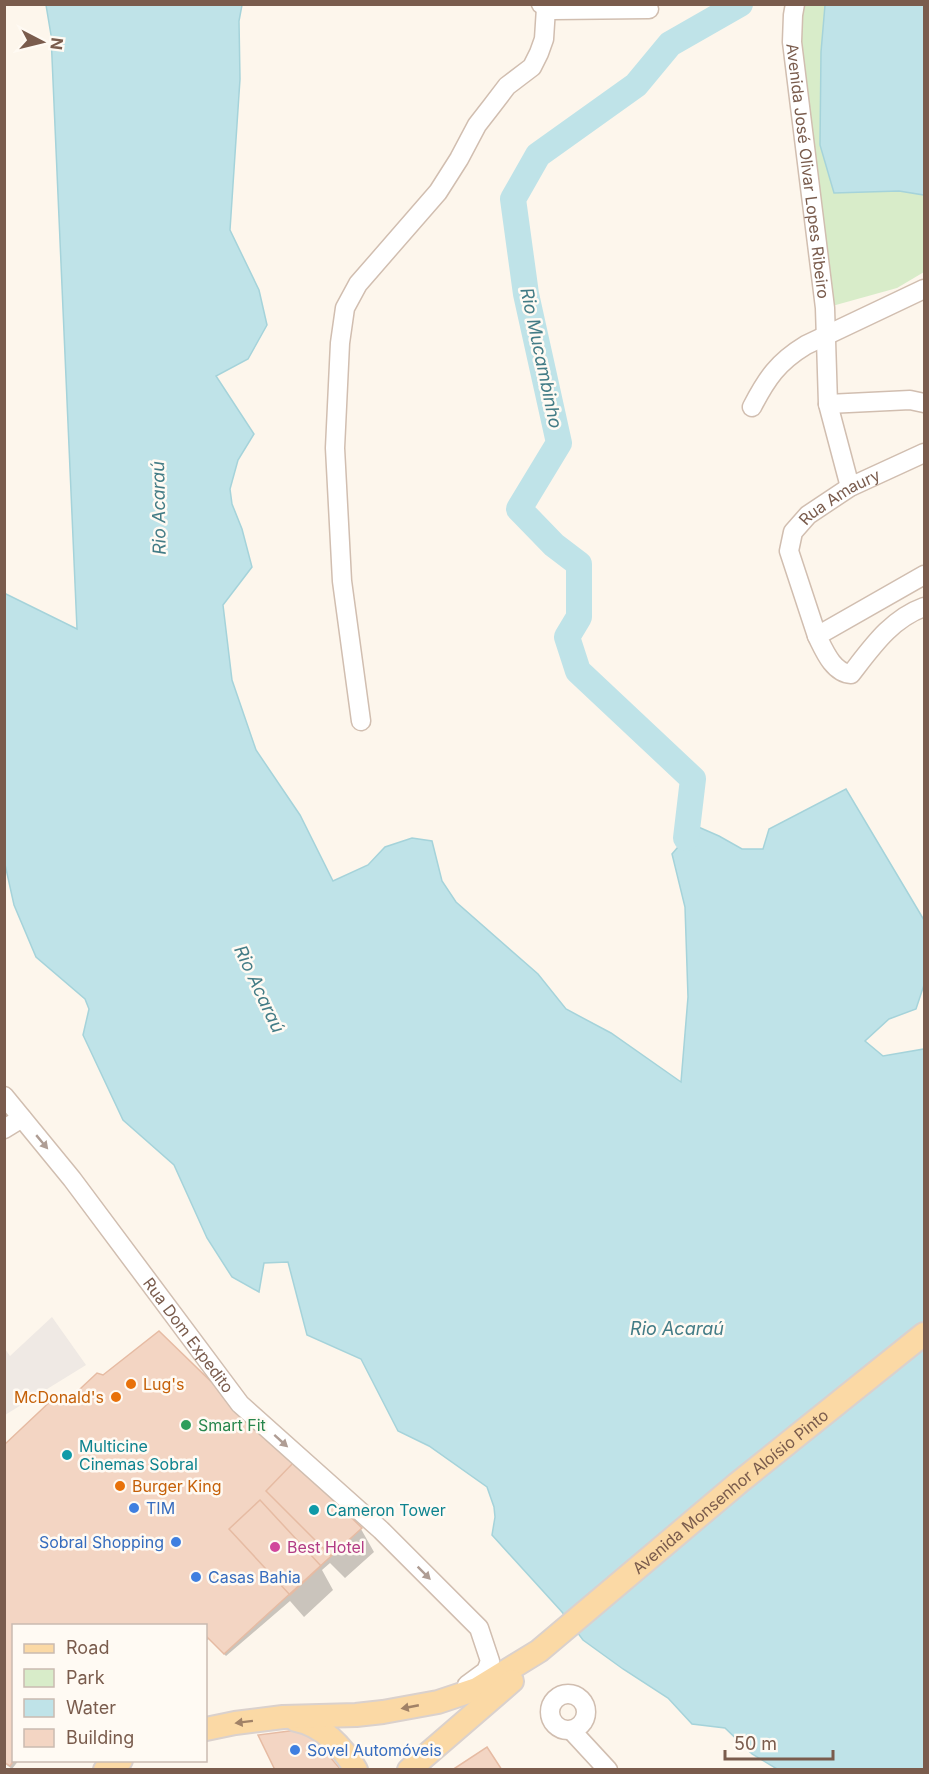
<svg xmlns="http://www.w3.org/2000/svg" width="929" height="1774" font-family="Inter,sans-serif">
<rect width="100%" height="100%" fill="#fdf6ec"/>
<path fill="#efe9e4" d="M52,1317L86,1365L5,1415V1349L10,1356Z"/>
<path fill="#d8ecc9" d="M795,5H924V272L897,288L825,308Z"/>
<path fill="#bfe3e8" stroke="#a5d3da" stroke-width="1.5" d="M46,5H242L239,21L240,79L230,230L259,290L267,325L248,359L216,376L254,434L238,460L230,489L232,504L242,529L252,567L223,605L232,680L256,750L300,815L333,881L368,865L385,847L412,838L432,841L442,881L456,902L538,974L566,1009L611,1033L681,1082L688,997L685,907L672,854L696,826L719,836L742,849H763L769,829L846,789L924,920V985L916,1009L889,1019L865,1041L883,1056L924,1049V1769H777L752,1754L725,1728L692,1724L668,1698L623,1669L583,1640L562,1612L492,1535L495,1517L494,1507L487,1487L429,1446L398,1431L361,1359L307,1335L288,1262L264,1263L259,1292L232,1277L207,1238L174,1165L123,1120L83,1035L89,1009L85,999L36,957L14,905L4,860V593L77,629L51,35Z
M825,5H924V195L899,191L834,193L820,145L821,52Z"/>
<path fill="#0003" d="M63,1407L361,1529L374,1552L345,1578L330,1563L322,1570L333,1590L304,1617L290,1601L226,1656L209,1639L206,1641V1626H14V1760H19L12,1769L4,1763V1447Z"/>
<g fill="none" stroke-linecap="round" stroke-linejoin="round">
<path stroke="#bfe3e8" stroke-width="26" d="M686,838L693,779L578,671L567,637L579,617V564L554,545L519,509L559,443L526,294L513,199L538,155L636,85L670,44L740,4"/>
</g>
<path fill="#f3d5c3" stroke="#e6bba3" stroke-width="1.5" d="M159,1331L362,1528L224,1654L206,1636V1626H14V1760L10,1766L4,1762V1445L56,1396L64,1404L97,1373L103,1375Z
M294,1462L362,1528L331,1556L266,1491Z
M260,1500L321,1566L290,1595L229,1529Z
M297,1730L309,1732L341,1770H275L258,1735Z
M487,1747L502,1770H452Z"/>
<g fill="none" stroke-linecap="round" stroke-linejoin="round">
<g stroke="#d1beb0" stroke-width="21">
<g id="minor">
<path d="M541,4L553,10L649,9"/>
<path id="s1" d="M795,4L793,15L792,42L825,308L828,404L850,487"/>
<path d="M828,404L910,400L924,403"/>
<path d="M752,407C767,378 778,362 806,345L924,289"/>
<path d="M924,575L817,636C824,650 833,673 851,674C872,647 891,619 924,607"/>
<path id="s2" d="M817,636L789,551L793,532L808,515L850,487L924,453"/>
<path d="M361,721L342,581L335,448L340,343L345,308L358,284L438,192L459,159L477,125L491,107L507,86L532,67L539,53L544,39L546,8"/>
<path id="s3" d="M4,1096L72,1179L240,1404L381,1530L479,1628L490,1661L486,1671L467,1685"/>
<path d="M4,1129L22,1118"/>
<circle cx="568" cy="1712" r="18"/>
<path d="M571,1730L608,1770"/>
</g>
</g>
<g stroke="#dad1cd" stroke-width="26">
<g id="major">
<path d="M296,1720C322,1725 343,1747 356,1770"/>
<path id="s4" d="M206,1729L235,1723L283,1717L356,1715L383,1712L438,1702L477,1689L539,1651L737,1484L924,1334"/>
<path d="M105,1770L121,1760"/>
<path d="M409,1770L512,1681"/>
</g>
</g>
<use href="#minor" stroke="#fff" stroke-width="18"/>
<use href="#major" stroke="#fbd9a5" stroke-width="22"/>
</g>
<defs><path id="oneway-solid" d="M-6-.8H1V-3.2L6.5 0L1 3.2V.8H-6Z" transform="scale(1.5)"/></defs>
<g fill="#af9d94">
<use href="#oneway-solid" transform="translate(42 1142) rotate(50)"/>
<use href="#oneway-solid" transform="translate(281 1441) rotate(42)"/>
<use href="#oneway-solid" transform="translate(424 1573) rotate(45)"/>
</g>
<g fill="#a18267">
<use href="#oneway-solid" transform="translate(410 1707) rotate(169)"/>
<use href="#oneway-solid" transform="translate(244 1722) rotate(173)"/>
</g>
<g fill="#e8710a" stroke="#fffaf3" stroke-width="2">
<circle cx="131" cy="1384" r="6"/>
<circle cx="116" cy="1397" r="6"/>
<circle cx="120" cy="1486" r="6"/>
</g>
<circle fill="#2e9e5b" stroke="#fffaf3" stroke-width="2" cx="186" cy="1425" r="6"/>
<g fill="#0f9aa8" stroke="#fffaf3" stroke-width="2">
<circle cx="67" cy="1455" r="6"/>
<circle cx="314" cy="1510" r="6"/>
</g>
<g fill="#3f7fe0" stroke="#fffaf3" stroke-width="2">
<circle cx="134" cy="1508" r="6"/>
<circle cx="176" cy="1542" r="6"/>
<circle cx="196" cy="1577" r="6"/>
<circle cx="295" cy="1750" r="6"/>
</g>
<circle fill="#d1479c" stroke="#fffaf3" stroke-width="2" cx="275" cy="1547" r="6"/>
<g text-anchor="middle" stroke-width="5" stroke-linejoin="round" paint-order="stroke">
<g font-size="16" fill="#7a5c4d" stroke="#fffaf3">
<text dy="6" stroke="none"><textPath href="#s1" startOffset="168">Avenida José Olivar Lopes Ribeiro</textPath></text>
<text dy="6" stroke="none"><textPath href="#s2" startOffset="168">Rua Amaury</textPath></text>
<text dy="6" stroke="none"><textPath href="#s3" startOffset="302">Rua Dom Expedito</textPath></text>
<text dy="6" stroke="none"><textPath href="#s4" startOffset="597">Avenida Monsenhor Aloísio Pinto</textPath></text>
</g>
<g font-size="16" fill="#c56008" stroke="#fffaf3" text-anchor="start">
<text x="143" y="1390">Lug's</text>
<text x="104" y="1403" text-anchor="end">McDonald's</text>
<text x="132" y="1492">Burger King</text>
</g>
<g font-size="16" fill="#27864d" stroke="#fffaf3" text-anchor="start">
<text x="198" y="1431">Smart Fit</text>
</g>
<g font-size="16" fill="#0d838f" stroke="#fffaf3" text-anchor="start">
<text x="79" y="1452">Multicine<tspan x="79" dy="18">Cinemas Sobral</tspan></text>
<text x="326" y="1516">Cameron Tower</text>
</g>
<g font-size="16" fill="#366cbe" stroke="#fffaf3" text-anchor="start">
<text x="146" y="1514">TIM</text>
<text x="164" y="1548" text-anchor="end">Sobral Shopping</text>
<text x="208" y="1583">Casas Bahia</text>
<text x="307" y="1756">Sovel Automóveis</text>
</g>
<g font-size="16" fill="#b23c85" stroke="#fffaf3" text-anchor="start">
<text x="287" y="1553">Best Hotel</text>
</g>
<g font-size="18" font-style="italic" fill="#437c86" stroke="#fffaf3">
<text transform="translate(541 358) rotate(78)" y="6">Rio Mucambinho</text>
<text transform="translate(159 508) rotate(-91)" y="6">Rio Acaraú</text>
<text transform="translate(259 989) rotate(65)" y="6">Rio Acaraú</text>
<text x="677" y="1335">Rio Acaraú</text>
</g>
</g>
<rect width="929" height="1774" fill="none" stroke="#7a5c4d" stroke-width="12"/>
<rect x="12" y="1624" width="195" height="138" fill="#fffaf3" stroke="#cabbb1" stroke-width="1.5"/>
<rect x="24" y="1644" width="30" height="9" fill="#fbd9a5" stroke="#cabbb1" stroke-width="1.5"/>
<text x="66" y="1654" font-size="18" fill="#7a5c4d">Road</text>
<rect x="24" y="1669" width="30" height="18" fill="#d8ecc9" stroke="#cabbb1" stroke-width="1.5"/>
<text x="66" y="1684" font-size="18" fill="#7a5c4d">Park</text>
<rect x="24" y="1699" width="30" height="18" fill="#bfe3e8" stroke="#cabbb1" stroke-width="1.5"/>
<text x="66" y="1714" font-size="18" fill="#7a5c4d">Water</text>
<rect x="24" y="1729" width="30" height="18" fill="#f3d5c3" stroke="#cabbb1" stroke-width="1.5"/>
<text x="66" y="1744" font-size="18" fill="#7a5c4d">Building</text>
<g transform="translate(42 42) rotate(97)" stroke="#fffaf3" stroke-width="4.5" paint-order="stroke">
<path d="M0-4.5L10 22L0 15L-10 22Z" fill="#7a5c4d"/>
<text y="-9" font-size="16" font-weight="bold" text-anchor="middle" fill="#7a5c4d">N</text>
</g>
<path d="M725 1750v9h108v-9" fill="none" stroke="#7a5c4d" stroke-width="3"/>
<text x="734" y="1750" font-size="18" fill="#7a5c4d" stroke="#fffaf3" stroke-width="4.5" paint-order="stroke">50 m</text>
</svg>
